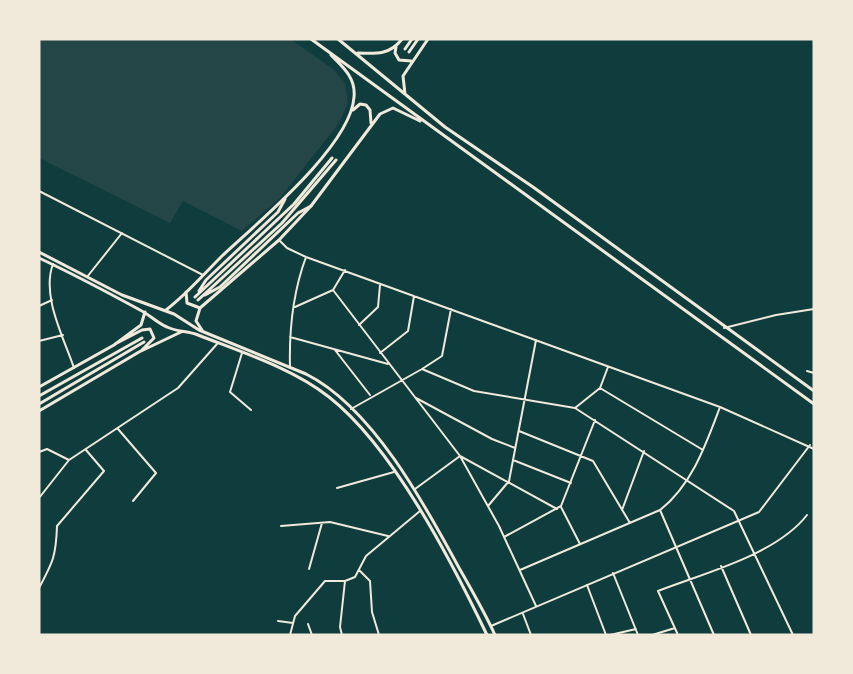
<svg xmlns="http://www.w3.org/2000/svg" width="853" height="674" font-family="'Exo 2',sans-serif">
<rect width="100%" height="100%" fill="#0f3d3e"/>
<path fill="#244646" d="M39,39H290L333,69L345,83L348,103L339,123L280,198L242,231L183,201L170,223L39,158Z"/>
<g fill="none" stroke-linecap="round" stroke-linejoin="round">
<path stroke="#f1e9da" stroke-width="2" d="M39,191L203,275
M279,240L287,248L306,257L720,407L814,449
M53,264C41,296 64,338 74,368
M87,277L122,233
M333,290L460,456L499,526L536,606
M333,290L345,270
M39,306L52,300
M295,307L333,290
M359,325L378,307L380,285
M724,328L776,315L814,309
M290,337L388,364
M39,341L63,335
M335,350L370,395
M242,353L230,392L251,410
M380,353L408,331L414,296
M290,367C289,329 293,292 306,257
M422,369L442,356L451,309
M807,371L814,373
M600,388L703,450
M416,398L492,439L515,448
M575,408L600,388L608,367
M351,409L422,369L474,391L575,408L734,511L793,635
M118,429L156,473L133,501
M519,431L593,461L630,523
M39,452L47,449L69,460L178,388L217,344
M513,460L571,483
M337,488L394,472
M415,489L460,456L557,509
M39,498L69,460
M488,506L509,481L536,340
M561,507L580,544
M622,510L644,451
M660,510L714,635
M281,526L330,522L388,536
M504,537L561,506L595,420
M721,566L751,635
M309,569L322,523
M359,570L370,581L372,612L379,635
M520,570L660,510C692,485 706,444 720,407
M613,573L638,635
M814,583V585
M587,585L606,635
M39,588C53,562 56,556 57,526L104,471L86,450
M523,614L531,635
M278,621L293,623
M308,624L312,635
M290,635L295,616L325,581H345L355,577L366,556L420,511
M342,635L340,627L345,581
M610,635L636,629
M652,635L675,628
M678,635L658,591C704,573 776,555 807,515"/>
<path stroke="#f1e9da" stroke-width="2" d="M491,626L759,512L810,445"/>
<path stroke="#f1e9da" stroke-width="3" d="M311,39L814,404
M338,39L445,127L533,187L814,391
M396,47L395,53L399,60L411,61
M358,53C376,54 390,55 402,39
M405,94L403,76L428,39
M353,110L360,104L366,105L370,110L371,123
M39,252L122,295L174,314L199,330L306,374C372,407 424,503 458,566C471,589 484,611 495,635
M39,258C73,274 107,292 140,310C150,315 157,323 167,327C177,332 188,331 198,335C241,352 292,368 329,397C393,447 452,562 487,635
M186,292L187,303L200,308
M166,310C186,295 204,274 222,256C257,223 351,146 354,97C356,78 343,67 331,55
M202,330L196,321L200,308L279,240L311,206L380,114L393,108L420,121
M115,344L142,330L150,329L154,338L141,351
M39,387L114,345L141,325L145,312
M39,411L139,352L181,332"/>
<path stroke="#f1e9da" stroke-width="3" d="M405,49L412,39
M409,52L418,39
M199,291L206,280L278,212L285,199
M205,295L220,287L298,213L311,206
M195,297L294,204L332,158
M198,300L282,223L336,160
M39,396L142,338
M39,404L144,342"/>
</g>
<rect width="853" height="674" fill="none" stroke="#f1e9da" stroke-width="81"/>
</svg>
